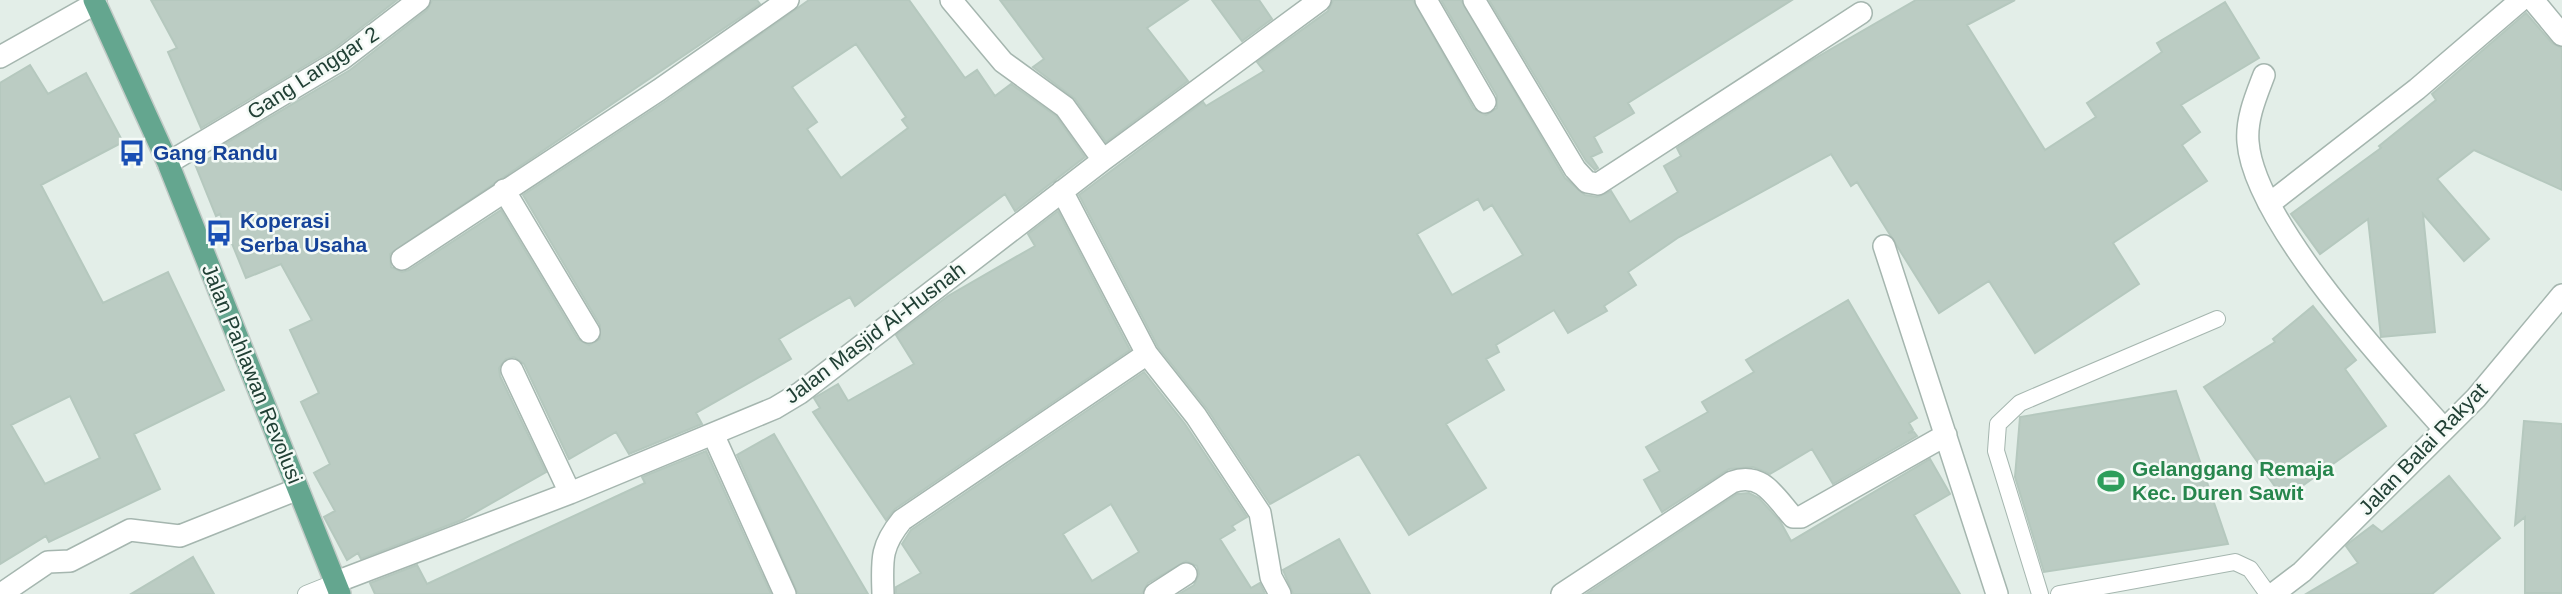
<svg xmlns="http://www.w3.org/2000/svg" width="2562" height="594" font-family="Arial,sans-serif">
<rect width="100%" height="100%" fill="#e3eee8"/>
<path fill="#bbccc3" stroke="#b5c8be" stroke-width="2" fill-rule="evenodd" d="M151,0H397L335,48L201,128L168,52L177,48Z
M432,0H757L760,4L390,254L391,267L402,272L409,270L501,210L578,339L589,345L600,339V325L523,195L666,101L809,0H909L965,78L977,70L995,96L1011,84L1056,116L1085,157L1015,211L1005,194L855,306L850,297L779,339L791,359L696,413L702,424L629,454L616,432L569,459L524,364L514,357L506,359L499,368L500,376L546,472L462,520L361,559L358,553L347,560L324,517L335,511L314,473L330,464L301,402L319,393L290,330L312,320L281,264L246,278L220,214L216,216L195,164L215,156L213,151L350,70L427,10ZM856,44L906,117L902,120L908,128L841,178L807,129L817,122L792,87Z
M1000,0H1188L1147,28L1188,81L1106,142L1075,99L1033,67L1044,59Z
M1212,0H1259L1272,19L1242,41Z
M1333,0H1413L1474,109L1486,115L1497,108V96L1441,0H1461L1565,178L1585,195L1597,197L1611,191L1630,222L1678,192L1664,166L1681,156L1677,148L1812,60L1916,0H2015L1967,25L2045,150L2096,117L2087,103L2162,52L2157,43L2225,2L2259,58L2181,105L2200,132L2182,145L2207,181L2113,243L2139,284L2035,353L1989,281L1939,313L1857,182L1851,186L1831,154L1679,237L1628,272L1636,285L1604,306L1607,311L1568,333L1554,310L1496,345L1499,352L1486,359L1504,390L1446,424L1486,488L1409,535L1359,454L1270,504L1207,409L1158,347L1079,195L1203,102L1206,106L1264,71L1257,62L1328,11ZM1478,199L1484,210L1492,205L1523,255L1452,295L1417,234Z
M1489,0H1792L1628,103L1634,113L1594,137L1602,152L1591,157L1598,168L1595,170L1586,161Z
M2526,13L2552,43L2562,48V190L2474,150L2437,179L2489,239L2464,261L2423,214L2435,332L2381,337L2368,219L2320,254L2291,214L2381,148L2379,146L2436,100L2432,94Z
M30,65L48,94L86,73L123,142L41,185L103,303L168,272L224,390L134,434L160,489L49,542L46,536L0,564V83ZM70,396L100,458L45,484L11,425Z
M1058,211L1130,350L895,509L886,520L813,412L820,408L814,398L838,384L848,401L914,364L896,335L948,296L1035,246L1028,234Z
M1848,300L1917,418L1909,423L1913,430L1908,433L1914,432L1917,436L1833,484L1812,449L1770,474L1753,467L1729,469L1662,512L1644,480L1660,471L1646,447L1708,412L1702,402L1754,372L1746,360Z
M2313,306L2356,360L2345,369L2386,426L2284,499L2204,387L2275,342L2273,339Z
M1144,372L1185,424L1247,517L1232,526L1235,530L1220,539L1251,588L1260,583L1265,594H1179L1194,585L1199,574L1197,566L1186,561L1148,583L1142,594H896V587L921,573L902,544L911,530ZM1111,504L1139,552L1092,581L1063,534Z
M2176,391L2228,544L2044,572L2015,477L2020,417Z
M2524,421L2562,424V593H2525V517L2515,525Z
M774,434L868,594H798L737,455Z
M706,451L771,594H375L370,583L417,565L427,584L645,483L642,477Z
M1930,459L1950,494L1914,515L1960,594H1586L1737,494L1749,493L1759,498L1780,521L1791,541Z
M2449,476L2500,538L2432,594H2306L2358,563L2346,546L2349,543L2373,525L2382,532Z
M1339,539L1370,594H1293L1283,570Z
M193,557L214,594H131Z"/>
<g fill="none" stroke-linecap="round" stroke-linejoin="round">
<g stroke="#a5b6af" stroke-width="18">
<path id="service" d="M306,594L336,582
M2040,594L1996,451L1998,424L2020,403L2217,319
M2059,594L2235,562L2250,569L2268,594"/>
</g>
<g stroke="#a5b6af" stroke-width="24">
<path id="minor" d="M951,0L1003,62L1065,107L1103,160
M1426,0L1485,102
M1474,0L1575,169L1587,182L1598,184L1861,13
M2533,0L2562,35
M0,57L96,3
M2264,75C2256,96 2246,119 2248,142C2254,222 2389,367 2444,429
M168,163L342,59L419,0
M504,190L589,332
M1062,191L1147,354L1196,416L1260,513L1271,577L1280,594
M2269,204L2417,89L2521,0
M1884,246L1997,594
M402,259L659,90L788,0
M512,370L570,493
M713,434L785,594
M336,582L570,493L775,408L800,393L1103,160L1320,0
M1,594L48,562L70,561L130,530L180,536L298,489
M883,594C882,560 880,547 902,520L1147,354
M1155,594L1186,574
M1562,594L1732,482C1762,471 1775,497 1793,517H1801L1946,435
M2273,594L2302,572L2476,398L2562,295"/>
</g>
<g stroke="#c1cac6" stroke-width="24">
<path id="primary" d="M94,0L168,163L340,594"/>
</g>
<use href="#service" stroke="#fff" stroke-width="16"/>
<use href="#minor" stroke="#fff" stroke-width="21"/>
<use href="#primary" stroke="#64a68f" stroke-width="21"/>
</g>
<defs>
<g id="bus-bare" transform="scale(2.1)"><path d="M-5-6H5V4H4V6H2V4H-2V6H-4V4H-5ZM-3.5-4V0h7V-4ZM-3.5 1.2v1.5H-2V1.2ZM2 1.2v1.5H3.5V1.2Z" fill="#1a4fb4" stroke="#f4faf6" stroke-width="2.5" paint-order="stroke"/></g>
<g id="stadium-bare" transform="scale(2.1)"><path d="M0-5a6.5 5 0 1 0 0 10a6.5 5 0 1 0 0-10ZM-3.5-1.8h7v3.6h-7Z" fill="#2e9e5b" stroke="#f4faf6" stroke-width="2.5" paint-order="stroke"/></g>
</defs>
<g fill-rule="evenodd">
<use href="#bus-bare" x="132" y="153"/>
<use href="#bus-bare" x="219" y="233"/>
<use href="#stadium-bare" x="2111" y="481"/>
</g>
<g text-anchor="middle" stroke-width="5" stroke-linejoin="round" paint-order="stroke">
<g font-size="21" fill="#214035" stroke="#f4faf6">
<text transform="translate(313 73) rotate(-33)" y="7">Gang Langgar 2</text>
<text transform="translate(875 333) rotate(-37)" y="7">Jalan Masjid Al-Husnah</text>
<text transform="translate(252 374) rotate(68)" y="7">Jalan Pahlawan Revolusi</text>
<text transform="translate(2423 449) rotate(-46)" y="7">Jalan Balai Rakyat</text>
</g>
<g font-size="21" font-weight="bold" fill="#164399" stroke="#f4faf6" text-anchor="start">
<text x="153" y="160">Gang Randu</text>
<text x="240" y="228">Koperasi<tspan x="240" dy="24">Serba Usaha</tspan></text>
</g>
<g font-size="21" font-weight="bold" fill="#27864d" stroke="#f4faf6" text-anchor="start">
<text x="2132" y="476">Gelanggang Remaja<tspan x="2132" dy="24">Kec. Duren Sawit</tspan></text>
</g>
</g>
</svg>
